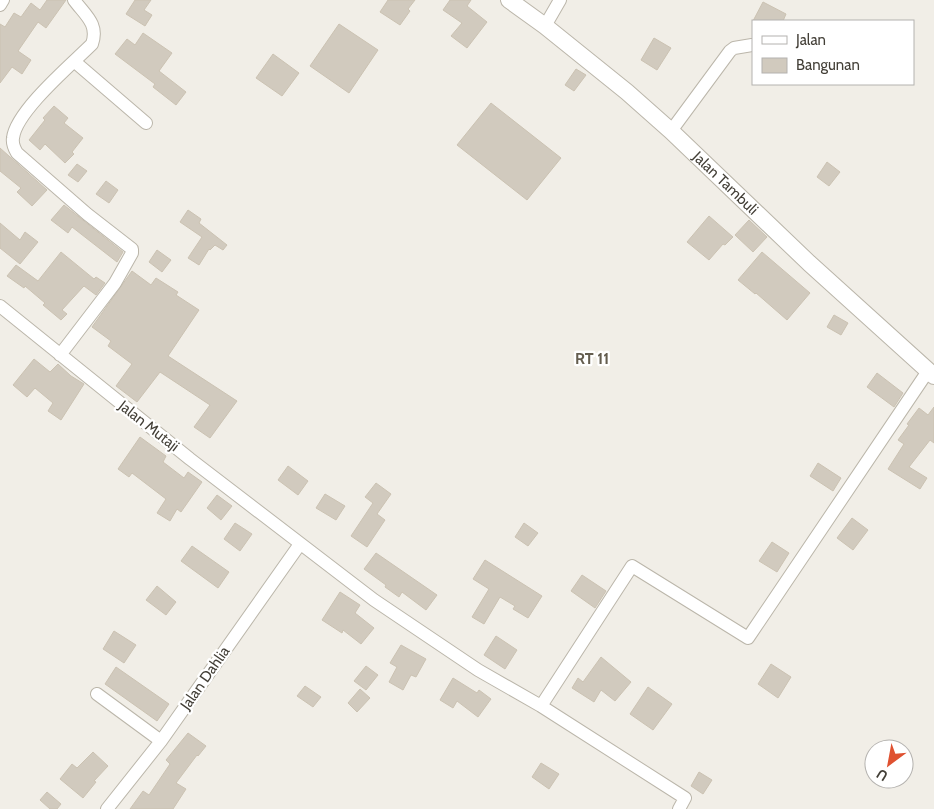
<svg xmlns="http://www.w3.org/2000/svg" width="934" height="809" font-family="Cabin,sans-serif">
<rect width="100%" height="100%" fill="#f1eee7"/>
<path fill="#d1cabe" stroke="#cbc2b2" d="M47,0H66L46,28L38,22L18,51L31,60L22,74L12,67L0,83V24L5,27L14,13L21,17L31,3L40,10Z
M135,0H151L144,10L152,15L145,26L126,14Z
M388,0H415L408,9L410,11L400,25L380,12Z
M450,0H471L467,6L487,22L467,48L451,36L462,23L443,10Z
M763,2L786,14L783,21H753Z
M339,24L378,50L349,93L310,66Z
M143,33L172,53L159,71L186,92L176,105L153,87L155,84L115,54L127,39L135,45Z
M654,38L671,48L657,70L641,60Z
M273,54L299,73L282,96L256,78Z
M576,69L586,75L574,91L565,85Z
M491,103L561,158L527,200L457,145Z
M54,106L68,118L64,123L83,138L72,152L74,154L65,163L45,144L40,150L29,140L45,120L43,118Z
M0,148L47,190L32,206L17,192L21,188L0,171Z
M827,162L840,172L829,186L817,177Z
M77,164L87,171L78,182L68,175Z
M106,181L118,190L109,203L96,194Z
M64,205L123,252L117,262L72,227L68,233L51,220Z
M188,210L201,219L199,223L227,245L223,250L215,245L210,250L209,249L199,265L188,258L202,237L180,222Z
M709,216L733,237L725,245L723,244L709,260L687,242Z
M749,220L767,237L753,252L735,235Z
M0,223L20,240L25,232L38,242L20,264L0,248Z
M157,250L171,260L162,272L149,262Z
M61,252L94,279L96,277L105,283L96,295L84,286L83,287L62,310L67,314L61,320L43,305L45,303L25,286L24,288L7,276L16,265L38,281Z
M762,252L810,293L787,320L756,293L755,294L738,280Z
M132,271L151,285L156,278L178,292L176,295L199,310L168,356L237,401L210,438L194,427L210,405L160,372L137,402L116,386L132,364L108,346L111,341L92,327Z
M834,315L848,323L841,335L827,327Z
M34,359L50,372L58,364L71,376L84,384L61,420L48,411L53,403L35,388L27,397L13,385Z
M877,373L903,393L894,407L867,387Z
M934,407V443L930,440L909,467L927,478L920,489L888,469L904,444L898,440L909,425L907,424L919,408L928,415Z
M140,437L166,456L163,462L184,478L188,472L202,482L181,512L177,509L170,521L157,513L166,499L132,473L129,477L118,469Z
M818,463L841,478L833,491L810,476Z
M288,466L308,481L298,495L278,480Z
M376,483L391,494L377,514L385,520L367,547L351,536L373,503L365,497Z
M325,494L345,506L336,520L316,508Z
M217,495L232,506L221,520L207,508Z
M852,518L868,530L853,550L837,538Z
M235,523L252,534L240,551L224,539Z
M524,523L538,533L528,546L515,537Z
M772,542L789,553L777,572L759,561Z
M192,546L229,572L218,588L181,561Z
M376,553L437,595L426,610L402,592L399,597L385,587L386,585L364,569Z
M485,560L542,596L528,618L513,609L515,606L500,597L484,624L472,617L489,589L473,579Z
M582,575L606,591L595,608L571,591Z
M157,586L176,602L166,615L146,600Z
M340,592L360,605L355,613L374,628L361,644L343,630L342,633L322,620Z
M114,631L136,645L124,663L103,649Z
M496,636L517,650L505,669L484,655Z
M401,645L426,659L416,677L411,675L403,690L389,682L397,667L390,663Z
M601,657L631,682L615,701L601,690L594,702L572,688L578,678L583,682Z
M771,664L791,677L778,698L758,684Z
M366,666L378,675L366,690L354,681Z
M116,667L169,704L157,721L105,684Z
M453,678L477,693L479,690L491,699L478,717L457,701L453,708L440,700Z
M305,686L321,697L313,707L297,696Z
M648,687L672,704L653,730L630,714Z
M360,689L370,698L357,712L348,703Z
M188,733L206,746L198,756L197,755L176,783L186,789L173,809H130L143,791L149,795L170,764L166,760Z
M93,752L108,766L94,781L96,782L83,798L60,779L72,764L77,768Z
M541,763L559,774L549,789L532,777Z
M699,772L712,780L703,794L691,786Z
M47,792L61,804L57,809H50L40,800Z"/>
<g fill="none" stroke-linecap="round" stroke-linejoin="round">
<g stroke="#bbb6aa" stroke-width="14">
<path id="minor" d="M0,5L3,0
M545,26L560,0
M75,62L146,123
M671,131L730,51L734,48L752,45
M0,306L190,459L374,600L478,670L541,706L632,566L748,638L928,371
M60,355L115,283L132,253V249L87,214L17,153C14,148 12,144 13,138C16,111 72,64 92,44C99,24 85,15 74,0
M97,694L161,741
M541,706L685,798L679,809
M107,809L161,741L300,544"/>
</g>
<g stroke="#bbb6aa" stroke-width="18">
<g id="tertiary">
<path id="s1" d="M509,0L545,26L627,92L671,131L809,263L934,376"/>
</g>
</g>
<use href="#minor" stroke="#fff" stroke-width="12"/>
<use href="#tertiary" stroke="#fff" stroke-width="16"/>
</g>
<g text-anchor="middle" stroke-width="4.5" stroke-linejoin="round" paint-order="stroke">
<g font-size="15" fill="#433f37" stroke="#fff">
<text dy="5" stroke="none"><textPath href="#s1" startOffset="284">Jalan Tambuli</textPath></text>
<text transform="translate(149 426) rotate(38)" y="5">Jalan Mutaji</text>
<text transform="translate(205 678) rotate(-55)" y="5">Jalan Dahlia</text>
</g>
<g font-size="16" font-weight="bold" fill="#645d4f" stroke="#fff">
<text x="592" y="364">RT 11</text>
</g>
</g>
<rect x="752" y="20" width="162" height="65" fill="#ffffff" stroke="#b4b2af"/>
<rect x="762" y="36" width="25" height="8" fill="#ffffff" stroke="#b4b2af"/>
<text x="796" y="45" font-size="15" fill="#433f37">Jalan</text>
<rect x="762" y="58" width="25" height="15" fill="#d1cabe" stroke="#b4b2af"/>
<text x="796" y="70" font-size="15" fill="#433f37">Bangunan</text>
<g transform="translate(889 764) rotate(212)"><circle r="24" fill="#ffffff" stroke="#b4b2af"/>
<path d="M0-4L9 19L0 12L-9 19Z" fill="#df5130"/>
<text y="-8" font-size="14" font-weight="bold" text-anchor="middle" fill="#433f37">U</text>
</g>
</svg>
